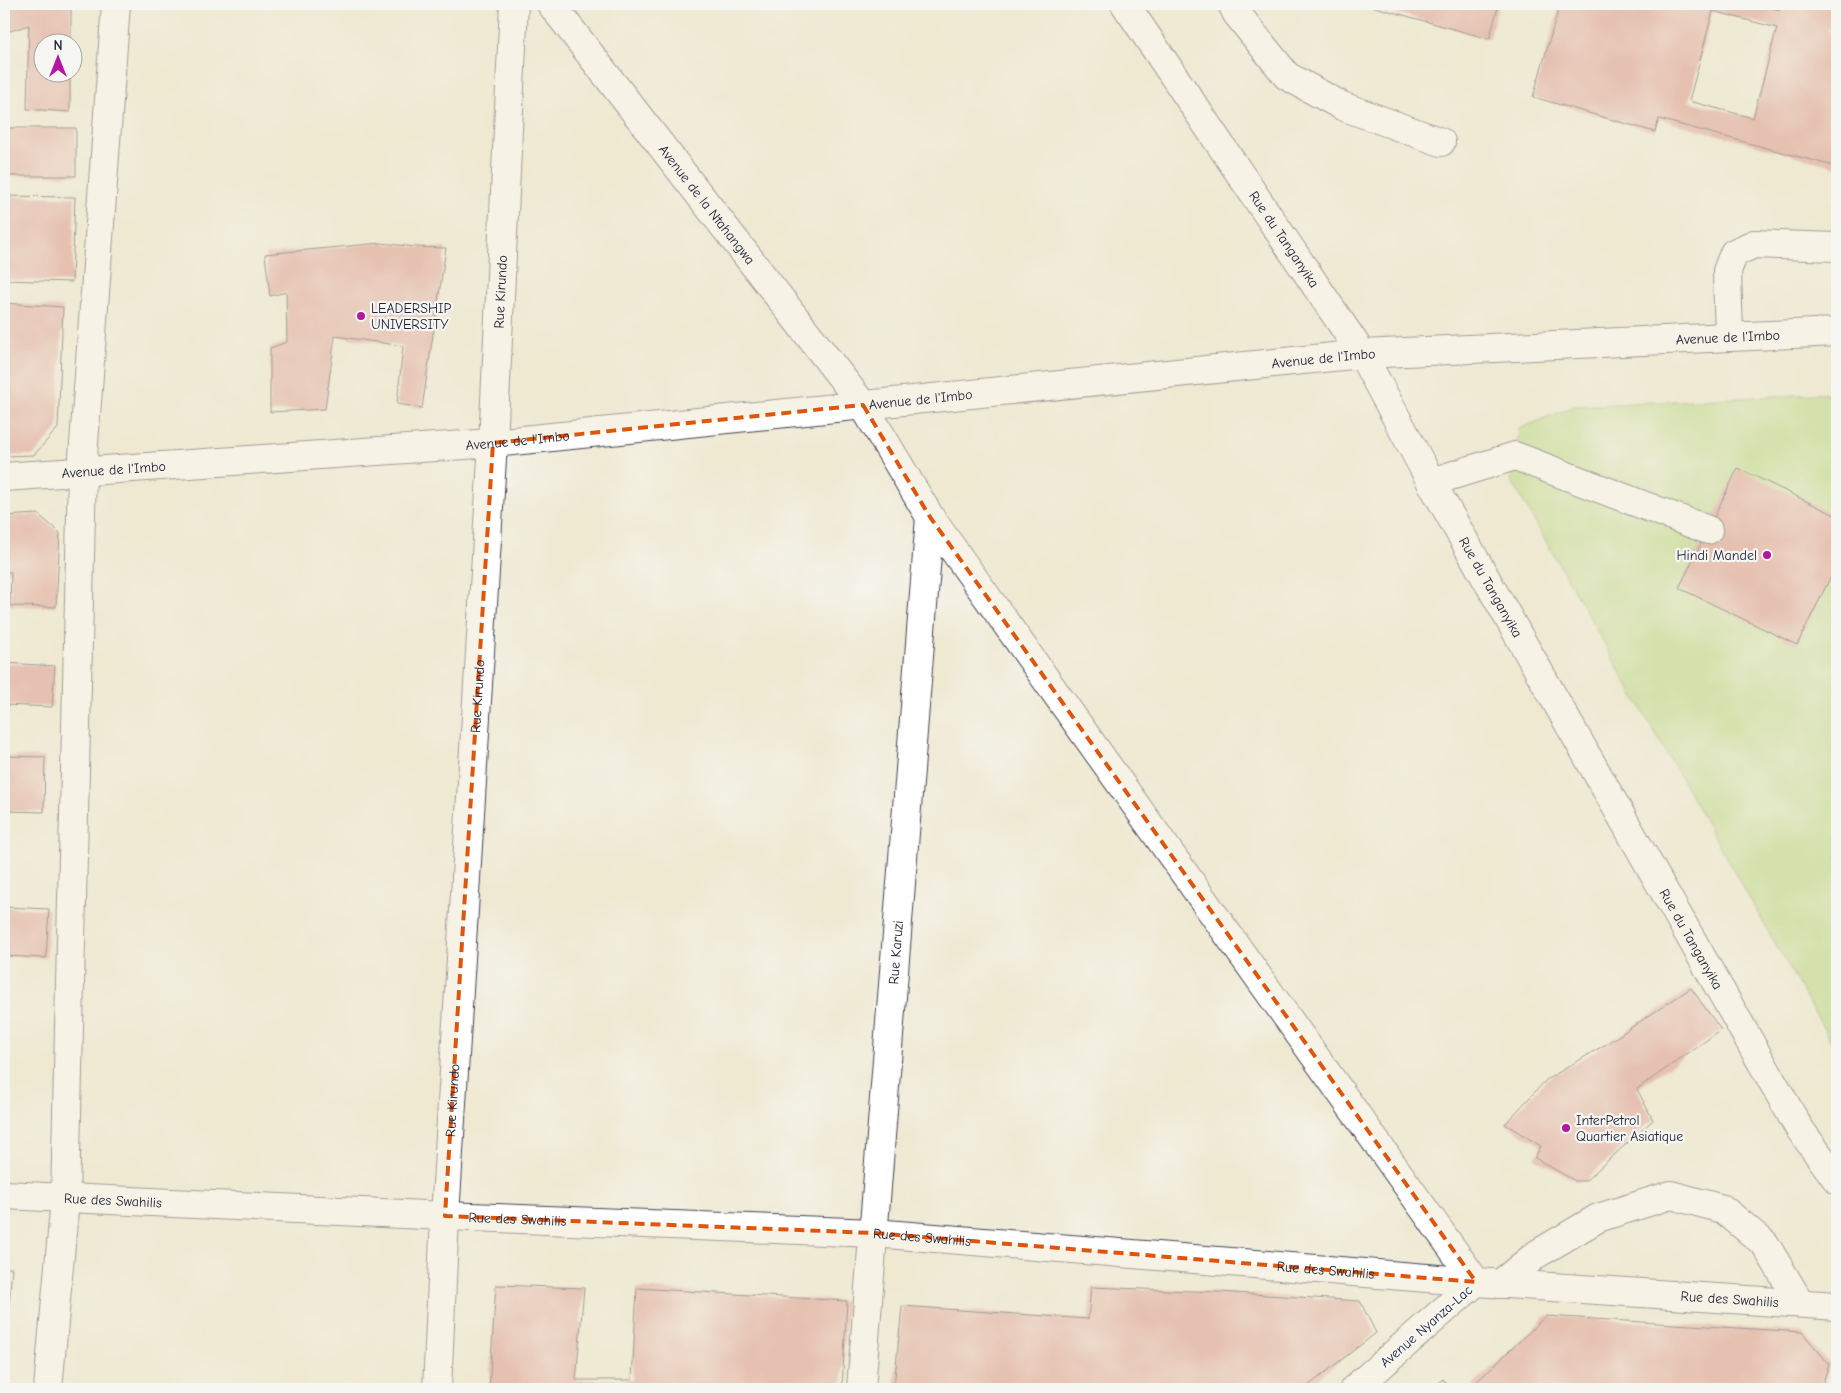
<svg xmlns="http://www.w3.org/2000/svg" width="1841" height="1393" font-family="'Comic Neue',sans-serif">
<rect width="100%" height="100%" fill="#f6f6f2"/>
<filter id="ink" filterUnits="userSpaceOnUse"><feTurbulence type="fractalNoise" baseFrequency=".02" numOctaves="2"/><feDisplacementMap in="SourceGraphic" scale="10" xChannelSelector="R" yChannelSelector="G"/><feConvolveMatrix kernelMatrix="1 2 1 2 8 2 1 2 1" color-interpolation-filters="sRGB"/></filter>
<filter id="wash" filterUnits="userSpaceOnUse"><feTurbulence type="fractalNoise" baseFrequency=".0096" numOctaves="4" result="noise"/><feDisplacementMap in="SourceGraphic" scale="20" xChannelSelector="R" yChannelSelector="G"/><feGaussianBlur stdDeviation="1.12" result="paint"/><feColorMatrix in="noise" values="0 0 0 0 0 0 0 0 0 0 0 0 0 0 0 0 0 1.4 0 .05"/><feComposite in="paint" operator="in"/></filter>
<g filter="url(#wash)">
<rect width="100%" height="100%" fill="#efe9d2"/>
<path fill="#b6d881" stroke="#6c7d5e" d="M1837,393V1052L1511,480L1519,429L1574,406Z"/>
<g id="blocks">
<path fill="#db8f89" fill-rule="evenodd" d="M4,4H71V42H42V72H70V112L27,109L29,25L4,33Z
M1364,4H1499L1489,39Z
M1560,4H1755L1780,10L1782,4H1836L1828,30L1837,33V167L1659,119L1655,132L1533,97ZM1713,11L1777,28L1753,118L1689,101Z
M4,128H76V176H4Z
M4,196L75,197L72,282L4,280Z
M381,243L416,247L446,248L422,408L397,404L403,346L335,336L325,409L270,412V348L287,342L286,292L270,296L265,254Z
M4,303L63,307L58,428L34,455L4,456Z
M1738,468L1837,516V564L1797,645L1679,588Z
M38,514L60,533L56,607L10,606L11,572H4V516Z
M4,663L55,666L52,707L4,705Z
M4,756L45,757L44,812L4,811Z
M4,907L49,909L46,958L4,956Z
M1691,988L1721,1030L1637,1089L1653,1120L1585,1181H1575L1535,1158L1541,1146L1505,1124L1546,1080L1606,1044Z
M4,1268H12L6,1340H4Z
M496,1285L584,1288L576,1380H632L637,1288L847,1301L842,1389H489Z
M1091,1287L1219,1292L1360,1301L1376,1333L1304,1389H912L894,1387L902,1306L1088,1319Z
M1546,1316L1802,1332L1829,1364L1821,1389H1469Z
M1443,1379L1453,1389H1432Z"/>
</g>
</g>
<g filter="url(#ink)">
<use href="#blocks" fill-opacity="0" stroke="#414052" stroke-width="1"/>
<g fill="none" stroke-linecap="round" stroke-linejoin="round">
<g stroke="#414052" stroke-width="30">
<g id="minor">
<path id="s1" d="M551,4L863,405L930,517L1476,1282L1354,1389"/>
<path id="s2" d="M1125,4L1362,354L1431,482L1799,1128L1837,1180"/>
<path d="M1232,4L1237,14L1287,76L1342,106L1441,142"/>
<path d="M1729,337L1727,271L1734,253L1754,244L1837,247"/>
<path id="s3" d="M4,477L493,443L1362,354L1837,332"/>
<path d="M1431,482L1515,456L1708,530"/>
<path id="s4" d="M4,1195L445,1216L874,1233L1476,1282L1837,1306"/>
<path d="M1500,1284L1537,1254L1598,1218L1671,1195L1723,1209L1765,1244L1800,1303"/>
<path d="M48,1389L65,1199L82,471L116,4"/>
<path id="s5" d="M437,1389L445,1216L493,443L514,4"/>
<path id="s6" d="M861,1389L930,517"/>
</g>
</g>
<use href="#minor" stroke="#fff" stroke-width="28"/>
</g>
</g>
<path d="M0 0H1841V1393H0ZM863,405L930,517L1476,1282L874,1233L445,1216L493,443Z" fill="#efe9d2" fill-opacity=".55" fill-rule="evenodd"/>
<path fill="none" stroke="#de560e" stroke-width="4" stroke-dasharray="10 6" stroke-linejoin="round" d="M863,405L930,517L1476,1282L874,1233L445,1216L493,443Z"/>
<g fill="#b5179e" stroke="#f6f6f2" stroke-width="2">
<circle cx="361" cy="316" r="5"/>
<circle cx="1767" cy="555" r="5"/>
<circle cx="1566" cy="1128" r="5"/>
</g>
<g text-anchor="middle" stroke-width="4.5" stroke-linejoin="round" paint-order="stroke">
<g font-size="14" fill="#22223b" stroke="#f6f6f2">
<text dy="5" stroke="none"><textPath href="#s1" startOffset="254">Avenue de la Ntahangwa</textPath></text>
<text dy="5" stroke="none"><textPath href="#s2" startOffset="284">Rue du Tanganyika</textPath></text>
<text dy="5" stroke="none"><textPath href="#s5" startOffset="1099">Rue Kirundo</textPath></text>
<text dy="5" stroke="none"><textPath href="#s3" startOffset="1730">Avenue de l'Imbo</textPath></text>
<text dy="5" stroke="none"><textPath href="#s3" startOffset="1325">Avenue de l'Imbo</textPath></text>
<text dy="5" stroke="none"><textPath href="#s3" startOffset="920">Avenue de l'Imbo</textPath></text>
<text dy="5" stroke="none"><textPath href="#s3" startOffset="515">Avenue de l'Imbo</textPath></text>
<text dy="5" stroke="none"><textPath href="#s3" startOffset="110">Avenue de l'Imbo</textPath></text>
<text dy="5" stroke="none"><textPath href="#s2" startOffset="689">Rue du Tanganyika</textPath></text>
<text dy="5" stroke="none"><textPath href="#s5" startOffset="694">Rue Kirundo</textPath></text>
<text dy="5" stroke="none"><textPath href="#s2" startOffset="1094">Rue du Tanganyika</textPath></text>
<text dy="5" stroke="none"><textPath href="#s6" startOffset="438">Rue Karuzi</textPath></text>
<text dy="5" stroke="none"><textPath href="#s5" startOffset="289">Rue Kirundo</textPath></text>
<text dy="5" stroke="none"><textPath href="#s4" startOffset="109">Rue des Swahilis</textPath></text>
<text dy="5" stroke="none"><textPath href="#s4" startOffset="514">Rue des Swahilis</textPath></text>
<text dy="5" stroke="none"><textPath href="#s4" startOffset="919">Rue des Swahilis</textPath></text>
<text dy="5" stroke="none"><textPath href="#s4" startOffset="1324">Rue des Swahilis</textPath></text>
<text dy="5" stroke="none"><textPath href="#s4" startOffset="1729">Rue des Swahilis</textPath></text>
<text transform="translate(1426 1326) rotate(-41)" y="5">Avenue Nyanza-Lac</text>
</g>
<g font-size="14" fill="#22223b" stroke="#f6f6f2" text-anchor="start">
<text x="371" y="313">LEADERSHIP<tspan x="371" dy="16">UNIVERSITY</tspan></text>
<text x="1757" y="560" text-anchor="end">Hindi Mandel</text>
<text x="1576" y="1125">InterPetrol<tspan x="1576" dy="16">Quartier Asiatique</tspan></text>
</g>
</g>
<rect width="1841" height="1393" fill="none" stroke="#f6f6f2" stroke-width="20"/>
<g transform="translate(58 58)"><circle r="24" fill="#f6f6f2" stroke="#a1a1a9"/>
<path d="M0-4L9 19L0 12L-9 19Z" fill="#b5179e"/>
<text y="-8" font-size="14" font-weight="bold" text-anchor="middle" fill="#22223b">N</text>
</g>
</svg>
